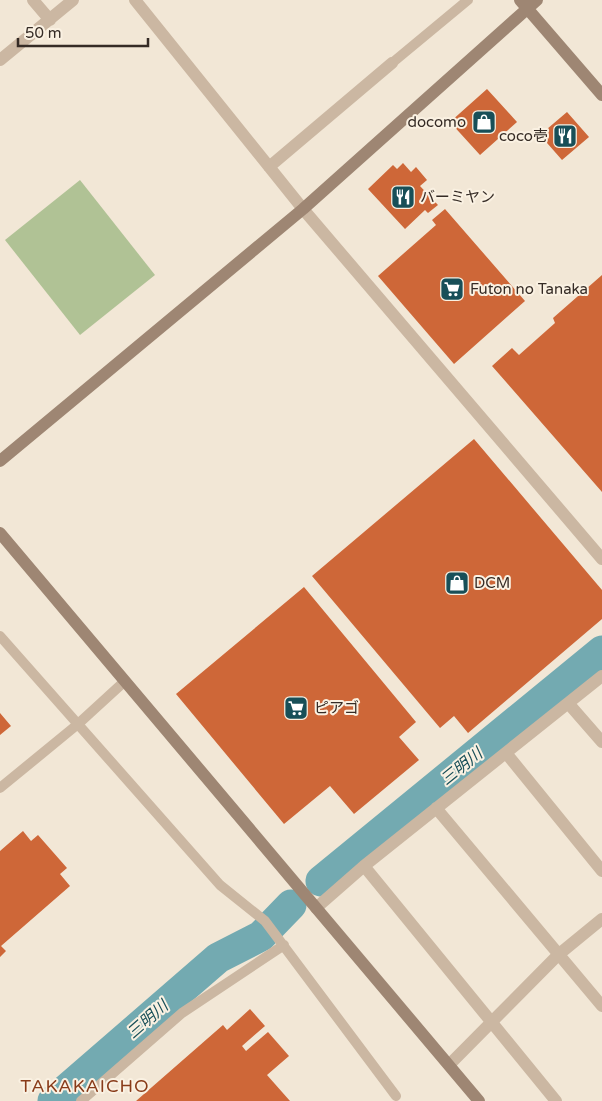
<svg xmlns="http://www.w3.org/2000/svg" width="602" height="1101" font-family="'Varela Round','Noto Sans JP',sans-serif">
<rect width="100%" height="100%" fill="#f2e7d6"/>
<path fill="#b0c295" d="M80,180L155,275L80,335L5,240Z"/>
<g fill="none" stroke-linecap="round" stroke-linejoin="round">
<path stroke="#73aab1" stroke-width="31" d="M321,881L602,651
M53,1101L218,958L261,936L291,905"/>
</g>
<path fill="#ce6738" d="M487,89L517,122L480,155L450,122Z
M567,112L589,137L562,160L540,135Z
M403,163L411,172L416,167L427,180L420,186L438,205L428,213L425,210L405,229L368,189L393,165L397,169Z
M445,209L525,301L454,364L378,276L436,225L432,220Z
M602,275V492L492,366L512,348L519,355L555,323L553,318Z
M474,439L602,590V619L468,733L454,716L440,728L312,576Z
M304,587L416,722L399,737L419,760L354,814L330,786L284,824L176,694Z
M0,713L11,726L0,735Z
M23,831L31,841L38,835L67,868L60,874L70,886L1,946L6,951L0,957V851Z
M250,1009L265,1026L242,1046L246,1051L268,1032L289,1056L267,1075L290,1101H136L223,1025L227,1030Z"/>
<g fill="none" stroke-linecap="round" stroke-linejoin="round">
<path stroke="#cbb7a2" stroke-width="10" d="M392,63L468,0
M0,636L220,885L265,921L396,1096
M0,788L78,724L125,681
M81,1101L182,1013L284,945"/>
<path stroke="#cbb7a2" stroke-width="12" d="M33,0L50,20
M135,0L303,209L602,559
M0,60L73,0
M269,167L392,63
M568,703L602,742
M506,753L602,871
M436,808L602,1006
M364,866L556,1101
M316,908L364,866L602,676
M449,1065L558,955L602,919"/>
<path stroke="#9e8673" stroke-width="12" d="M520,0L602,95
M0,461L303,209L537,0
M0,533L479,1101"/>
</g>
<defs>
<g id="shop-square" transform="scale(1.25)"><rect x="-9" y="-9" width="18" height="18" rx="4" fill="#184f58" stroke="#faf1e2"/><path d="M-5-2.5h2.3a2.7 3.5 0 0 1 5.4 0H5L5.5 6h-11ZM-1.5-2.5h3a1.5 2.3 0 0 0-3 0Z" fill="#fff"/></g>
<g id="restaurant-square" transform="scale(1.25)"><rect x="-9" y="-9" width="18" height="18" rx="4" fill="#184f58" stroke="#faf1e2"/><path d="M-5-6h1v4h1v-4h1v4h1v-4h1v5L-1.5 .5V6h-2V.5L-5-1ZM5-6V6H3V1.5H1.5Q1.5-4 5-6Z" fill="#fff"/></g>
<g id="supermarket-square" transform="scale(1.25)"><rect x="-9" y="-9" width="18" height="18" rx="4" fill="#184f58" stroke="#faf1e2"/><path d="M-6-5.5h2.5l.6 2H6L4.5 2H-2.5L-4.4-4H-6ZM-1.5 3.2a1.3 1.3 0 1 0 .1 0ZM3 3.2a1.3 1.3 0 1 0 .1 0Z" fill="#fff"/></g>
</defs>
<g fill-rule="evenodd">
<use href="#shop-square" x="484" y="122"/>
<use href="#restaurant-square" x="565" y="136"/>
<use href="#restaurant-square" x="403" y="197"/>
<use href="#supermarket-square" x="452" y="289"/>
<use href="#shop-square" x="457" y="583"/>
<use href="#supermarket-square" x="296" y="708"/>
</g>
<g text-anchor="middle" stroke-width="4" stroke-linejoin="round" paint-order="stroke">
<g font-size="15" fill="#352b25" stroke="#faf1e2" text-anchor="start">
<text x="466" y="127" text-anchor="end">docomo</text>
<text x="548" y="141" text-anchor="end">coco壱</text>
<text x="420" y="202">バーミヤン</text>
<text x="470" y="294">Futon no Tanaka</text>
<text x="474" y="588">DCM</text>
<text x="314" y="713">ピアゴ</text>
</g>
<g font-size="16" font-style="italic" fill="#184f58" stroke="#faf1e2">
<text transform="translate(461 766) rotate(-39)" y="6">三明川</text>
<text transform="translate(147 1019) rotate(-41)" y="6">三明川</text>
</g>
<g font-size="18" letter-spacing="1" fill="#883b19" stroke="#faf1e2">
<text x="85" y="1092">TAKAKAICHO</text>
</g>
</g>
<path d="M18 38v8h130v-8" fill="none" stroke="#352b25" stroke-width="2.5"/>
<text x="25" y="38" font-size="15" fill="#352b25" stroke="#faf1e2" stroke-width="4" paint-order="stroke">50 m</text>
</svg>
